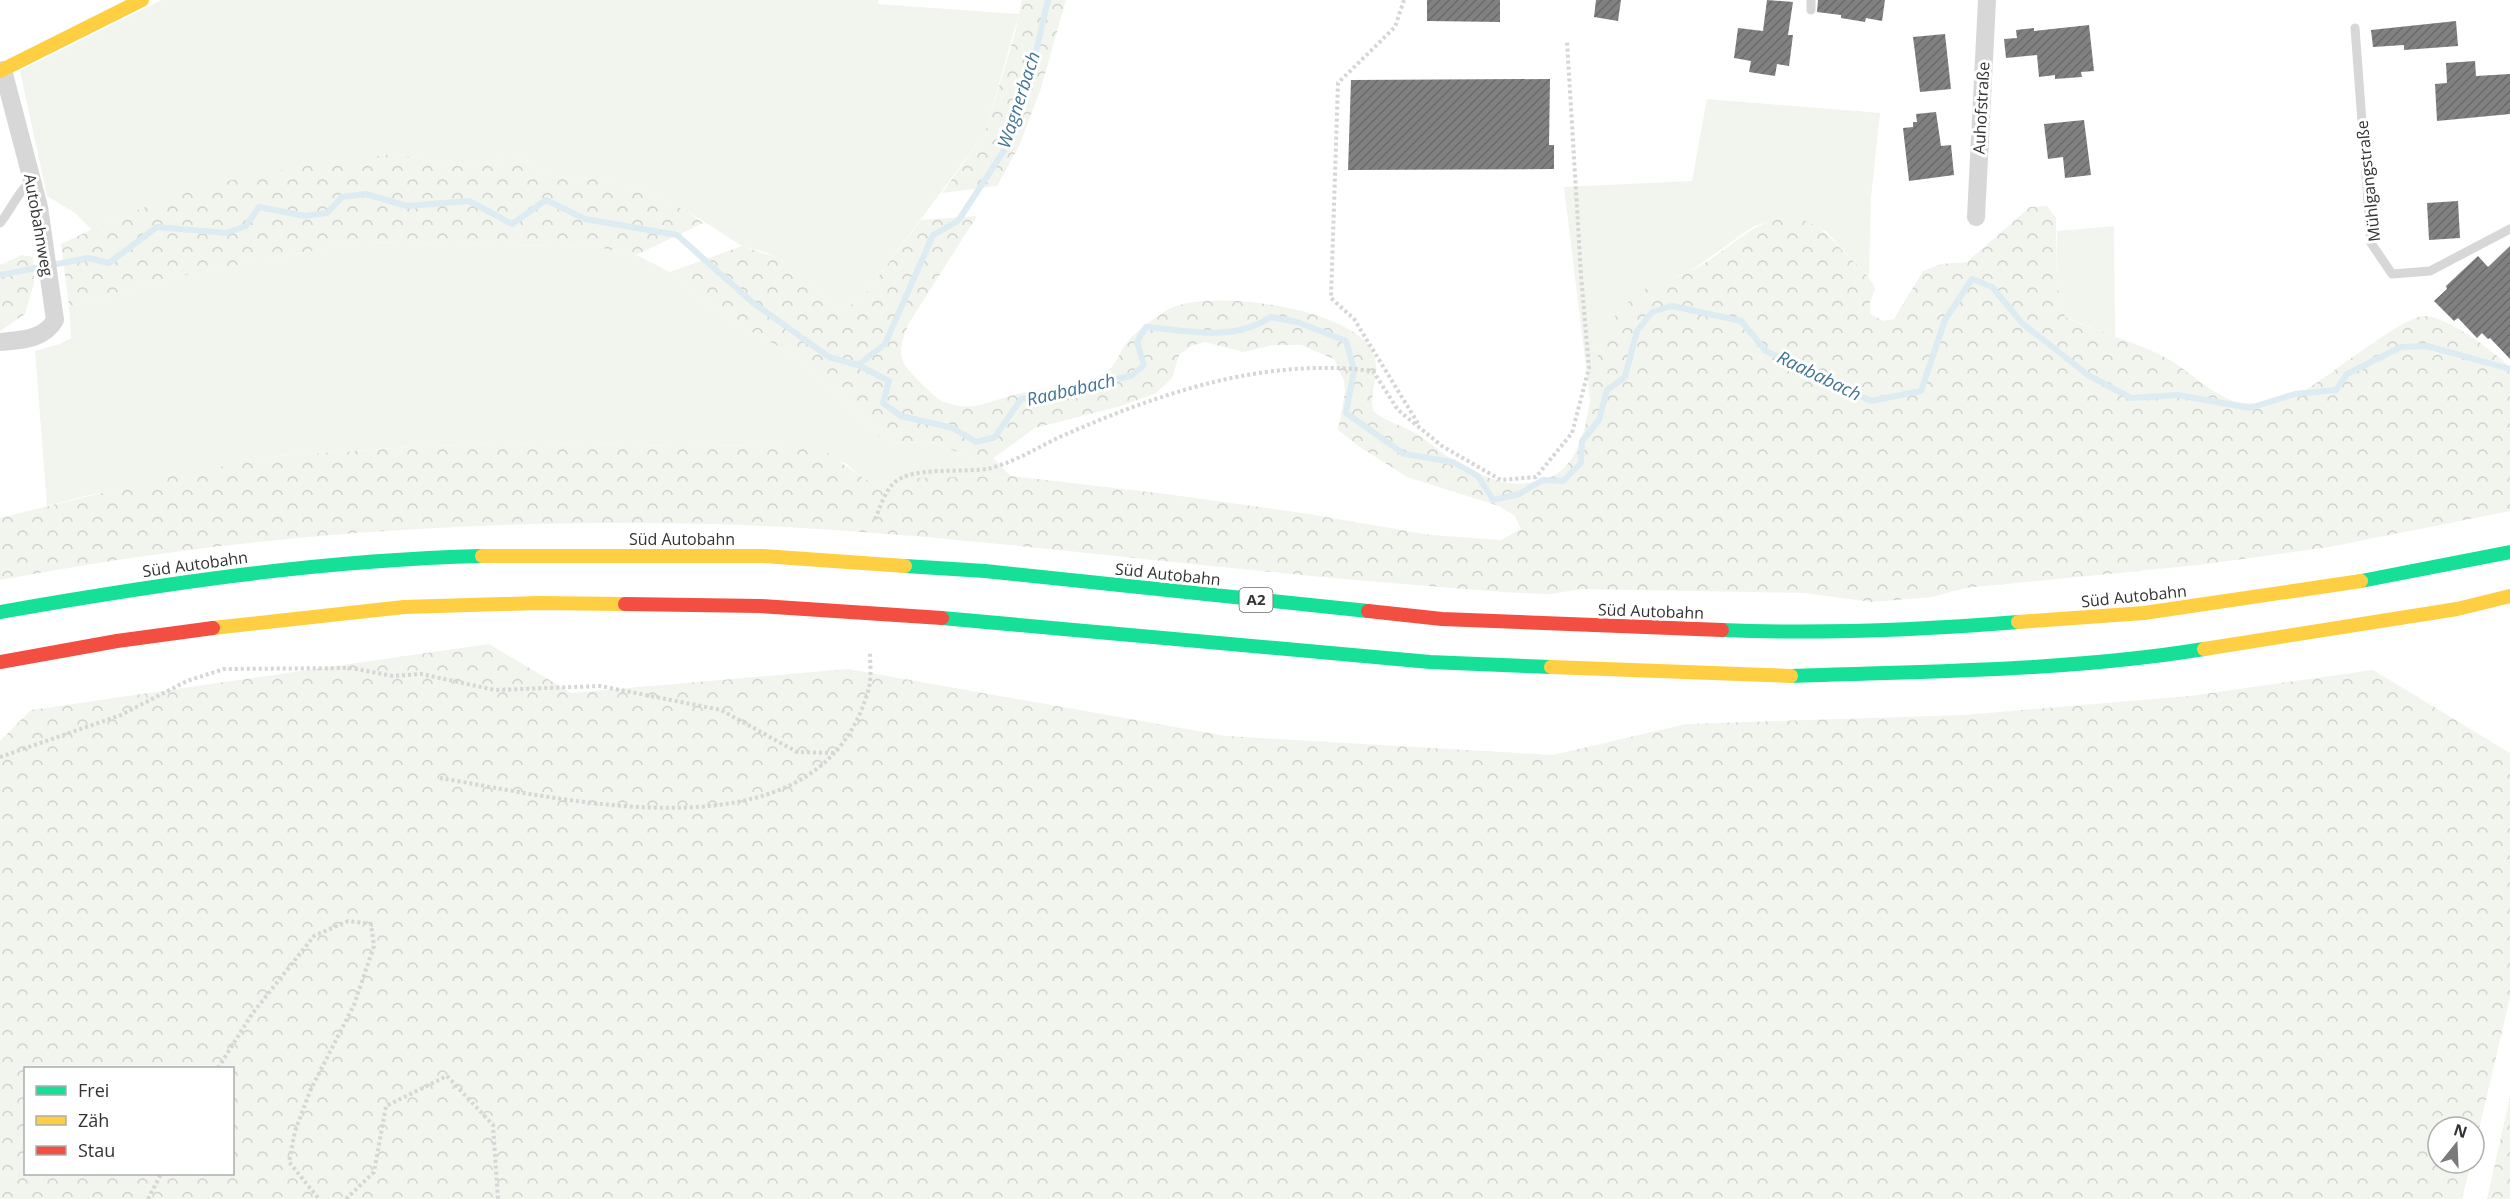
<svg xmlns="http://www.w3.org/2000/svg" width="2510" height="1199" font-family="'Open Sans',sans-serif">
<defs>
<pattern id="forest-crowns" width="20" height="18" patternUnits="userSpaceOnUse" patternTransform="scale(1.5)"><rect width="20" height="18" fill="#f1f5ed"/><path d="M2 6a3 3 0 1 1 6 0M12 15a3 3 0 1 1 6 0" fill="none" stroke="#cfd2cc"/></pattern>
<pattern id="building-hatch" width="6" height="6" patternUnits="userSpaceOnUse" patternTransform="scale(1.5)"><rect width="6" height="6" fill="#818181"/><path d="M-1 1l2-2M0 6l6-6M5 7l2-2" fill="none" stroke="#6a6a6a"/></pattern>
</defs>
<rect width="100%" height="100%" fill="#fff"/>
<path fill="#f1f5ed" d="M162,0H878V4L1019,14L985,133L863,297L845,309L826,302L812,282L768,253L742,246L687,211L652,195L600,179L549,177L524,159L509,157L491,162L456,166L395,154L114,219L92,230L75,213L47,196L20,71Z
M1707,99L1880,113L1871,198L1869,276L1843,251L1827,232L1800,219L1779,218L1754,226L1689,272L1649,287L1600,347L1590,400L1564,187L1692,181Z
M2114,226L2115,337L2065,317L2056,281L2057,231Z
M360,242L597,247L636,255L670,272L691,293L729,319L792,354L856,412L878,436L901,443L927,441L974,458H993L1011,476L915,478L893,489L864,479L845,463L789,445L676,446L541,443L428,446L278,456L85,496L47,506L35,351L60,344L71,338L69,306L189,274Z"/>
<path fill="url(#forest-crowns)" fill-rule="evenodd" d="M1022,0H1066L1041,88L1020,144L997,186L942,193L985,133L1015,33Z
M395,154L456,166L491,162L509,157L524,159L549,177L600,179L652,195L687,211L703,223L636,255L597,247L360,242L189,274L69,306L61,244L114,219L198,187L324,162Z
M2047,206L2056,218V281L2065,317C2099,333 2136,341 2170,360C2190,372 2220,402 2244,403C2261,404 2287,400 2302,392C2327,379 2403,315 2425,316C2448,317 2493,351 2510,367V511L2329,547L2199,565L1965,588L1932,597L1872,602L1804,593L1580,589L1552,594L1518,593C1440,587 1360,581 1282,573C1091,555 901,529 709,524C471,518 234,536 0,580V518L162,478L279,456L428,446L541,443L676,446L789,445L824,450L864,479L893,489L915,478L1011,476L1166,494L1309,514L1430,535L1501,540L1521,529L1515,516L1499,506L1407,477L1360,447L1338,430L1345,392L1344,381L1334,359L1301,345H1274L1243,352L1205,342L1191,346L1179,355L1172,378L1156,393L1121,406L1035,428L993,458H974L927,441L901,443L878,436L856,412L792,354L729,319L691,293L670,272L742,246L790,262L812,282L826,302L845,309L863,297L921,220L977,216L909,323C904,335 898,349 903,362C906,370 934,396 941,401C946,403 954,405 959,406C979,409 1001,397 1021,393C1046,387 1077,388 1100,376C1116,369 1118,353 1128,341C1139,329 1153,319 1167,310C1206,287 1354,307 1373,353C1381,372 1369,391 1373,411C1387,422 1394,422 1409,430C1424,437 1436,449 1450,458C1464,469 1500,484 1517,484C1526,484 1541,481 1549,478C1599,457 1585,368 1608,326C1617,312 1635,293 1651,286C1663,280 1677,278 1689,272C1744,245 1780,179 1840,248C1854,264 1867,270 1875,289L1870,302V314L1884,321L1894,319L1923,271L1941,264L1967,262L2030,207Z
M22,255L33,257L34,283L25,314L0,331V265Z
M489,644L571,693L848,669L1226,736L1553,755L1686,724L1964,715L2190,696L2373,670L2510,753V998L2474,1150V1127H2438V1163H2471L2462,1199H0V741L31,710ZM26,1068H232V1174H26Z
M2510,1097V1199H2487Z"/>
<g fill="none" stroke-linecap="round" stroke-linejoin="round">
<path stroke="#ddebf3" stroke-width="6" d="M0,275L88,258L109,263L157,227L226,233L246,226L259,207L305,216L327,213L342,197L366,194L407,206L469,201L512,224L546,200L585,219L677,235L752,302L829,357L858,365L889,381L883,403L901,416L953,428L976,442L995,437L1021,399L1131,376L1144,365L1137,342L1146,327C1189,331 1232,342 1271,317L1297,322L1346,341L1354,370L1346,413L1404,454L1453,462L1478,476L1493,500L1519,494L1543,480L1563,481L1581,463L1582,441L1599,420L1607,390L1625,377L1637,331L1652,312L1672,306L1741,321L1766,351L1871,401L1921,391L1945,320L1972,279L1992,287L2023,324L2088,375L2131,398L2178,395L2250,408L2295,394L2336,390L2347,374L2401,347L2427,346L2510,369
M858,365L885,344L933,235L958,221L1005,149L1032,68L1048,0"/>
</g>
<path fill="url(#building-hatch)" d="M1427,0H1500V22L1427,21Z
M1596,0H1621L1618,21L1594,17Z
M1767,0L1793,2L1788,35H1793L1789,66L1777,64L1775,76L1749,72L1751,61L1734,58L1738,28L1763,31Z
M1818,0H1885L1882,21L1866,18L1865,22L1841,18V15L1817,12Z
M2456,21L2458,46L2404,50V45L2373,47L2371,30Z
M2089,25L2094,71L2081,72L2082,77L2055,79V75L2039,77L2037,55L2006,58L2004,39L2017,38L2016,30L2034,28V31Z
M1945,34L1951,89L1920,92L1913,37Z
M2475,61L2476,76L2510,74V114L2437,121L2435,84L2447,83L2446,63Z
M1550,79L1549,145H1554V169L1348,170L1351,80Z
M1936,112L1941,146L1951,145L1954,175L1909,181L1903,128L1913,127V122H1917L1916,114Z
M2084,120L2091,175L2065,178L2063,157L2048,159L2044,124Z
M2458,201L2460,238L2429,240L2427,203Z
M2510,246V359L2490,338L2488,339L2482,333L2477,338L2458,318L2454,321L2434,301L2447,289L2446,286L2478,256L2488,267Z"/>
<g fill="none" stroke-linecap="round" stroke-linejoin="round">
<path stroke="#d6d6d6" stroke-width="4" stroke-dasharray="3 3" stroke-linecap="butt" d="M1404,0L1395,27L1338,83L1331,298L1354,319L1419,425
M875,519C880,508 885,491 894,483C912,465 967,474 991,468C1017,461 1038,447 1062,436C1160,393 1264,357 1373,371L1398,410L1442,446L1501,480L1536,477L1572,433L1589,368L1581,275L1567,41
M0,757L121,715L187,681L224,669L351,668L393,676L421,674L495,690L600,686L721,710L797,752L836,753
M440,778C567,799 819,865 868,691C872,679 870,663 870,651
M218,1068L252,1014L314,936L348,921L371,924L374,946L354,1005L311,1089L295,1131L289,1162L319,1199
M148,1199L161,1174
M346,1199L374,1172L386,1106L447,1076L493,1125L498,1199"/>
<path stroke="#d7d7d7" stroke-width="9" d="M1811,10V0
M2355,28L2371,243L2392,274L2430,271L2510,229
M0,223C12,209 17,192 32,181"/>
<path stroke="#d7d7d7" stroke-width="18" d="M1976,217L1987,0
M0,342C20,340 44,340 55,320L39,207L3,70"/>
<path stroke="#16e098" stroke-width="14" d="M905,566L985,571L1368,611
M2361,581L2510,552
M0,612C160,584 320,560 482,556
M942,618L1430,662L1551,667
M1722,630C1821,634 1920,630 2018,622
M1791,676C1927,671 2069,671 2204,649"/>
<path stroke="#ffcf43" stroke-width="14" d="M0,71L142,0
M482,556H763L905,566
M2018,622L2144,613L2361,581
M213,628L404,607L539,603L625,604
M2204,649L2457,609L2510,596
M1551,667L1791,676"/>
<path stroke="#f24e42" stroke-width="14" d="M625,604L760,606L942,618
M1368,611L1442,619L1722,630
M0,662L117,641L213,628"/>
</g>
<g text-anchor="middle" stroke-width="6" stroke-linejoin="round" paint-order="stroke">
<rect fill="#fff" stroke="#707070" stroke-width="1.5" x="1239.5" y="588" width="33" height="24" rx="4.5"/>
<g font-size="15" font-weight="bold" fill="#333">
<text x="1256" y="605">A2</text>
</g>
<g font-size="16" fill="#333" stroke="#fff">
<text transform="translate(1981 108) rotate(-87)" y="6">Auhofstraße</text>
<text transform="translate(2368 181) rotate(-96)" y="6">Mühlgangstraße</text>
<text transform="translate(39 225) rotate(80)" y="6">Autobahnweg</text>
<text x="682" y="545">Süd Autobahn</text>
<text transform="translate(195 564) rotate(-8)" y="6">Süd Autobahn</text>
<text transform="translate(1168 574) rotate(6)" y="6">Süd Autobahn</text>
<text transform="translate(2134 596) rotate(-6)" y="6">Süd Autobahn</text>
<text transform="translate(1651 611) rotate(2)" y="6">Süd Autobahn</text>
</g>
<g font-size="18" font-style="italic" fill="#3f7597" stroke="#fff">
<text transform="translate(1019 100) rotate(-72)" y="6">Wagnerbach</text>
<text transform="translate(1819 376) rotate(26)" y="6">Raababach</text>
<text transform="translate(1071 390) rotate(-13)" y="6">Raababach</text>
</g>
</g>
<rect x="24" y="1067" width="210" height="108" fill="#ffffff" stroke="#adadad" stroke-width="1.5"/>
<rect x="36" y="1086" width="30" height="9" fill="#16e098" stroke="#adadad" stroke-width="1.5"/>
<text x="78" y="1097" font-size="18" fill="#333333">Frei</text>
<rect x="36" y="1116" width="30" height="9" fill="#ffcf43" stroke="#adadad" stroke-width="1.5"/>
<text x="78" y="1127" font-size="18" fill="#333333">Zäh</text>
<rect x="36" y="1146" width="30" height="9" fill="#f24e42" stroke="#adadad" stroke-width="1.5"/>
<text x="78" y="1157" font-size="18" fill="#333333">Stau</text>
<g transform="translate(2456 1145) rotate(18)"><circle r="28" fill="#ffffff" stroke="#adadad" stroke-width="1.5"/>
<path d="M0-4.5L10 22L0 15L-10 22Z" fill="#7a7a7a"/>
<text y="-9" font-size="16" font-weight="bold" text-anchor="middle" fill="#333333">N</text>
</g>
</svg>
